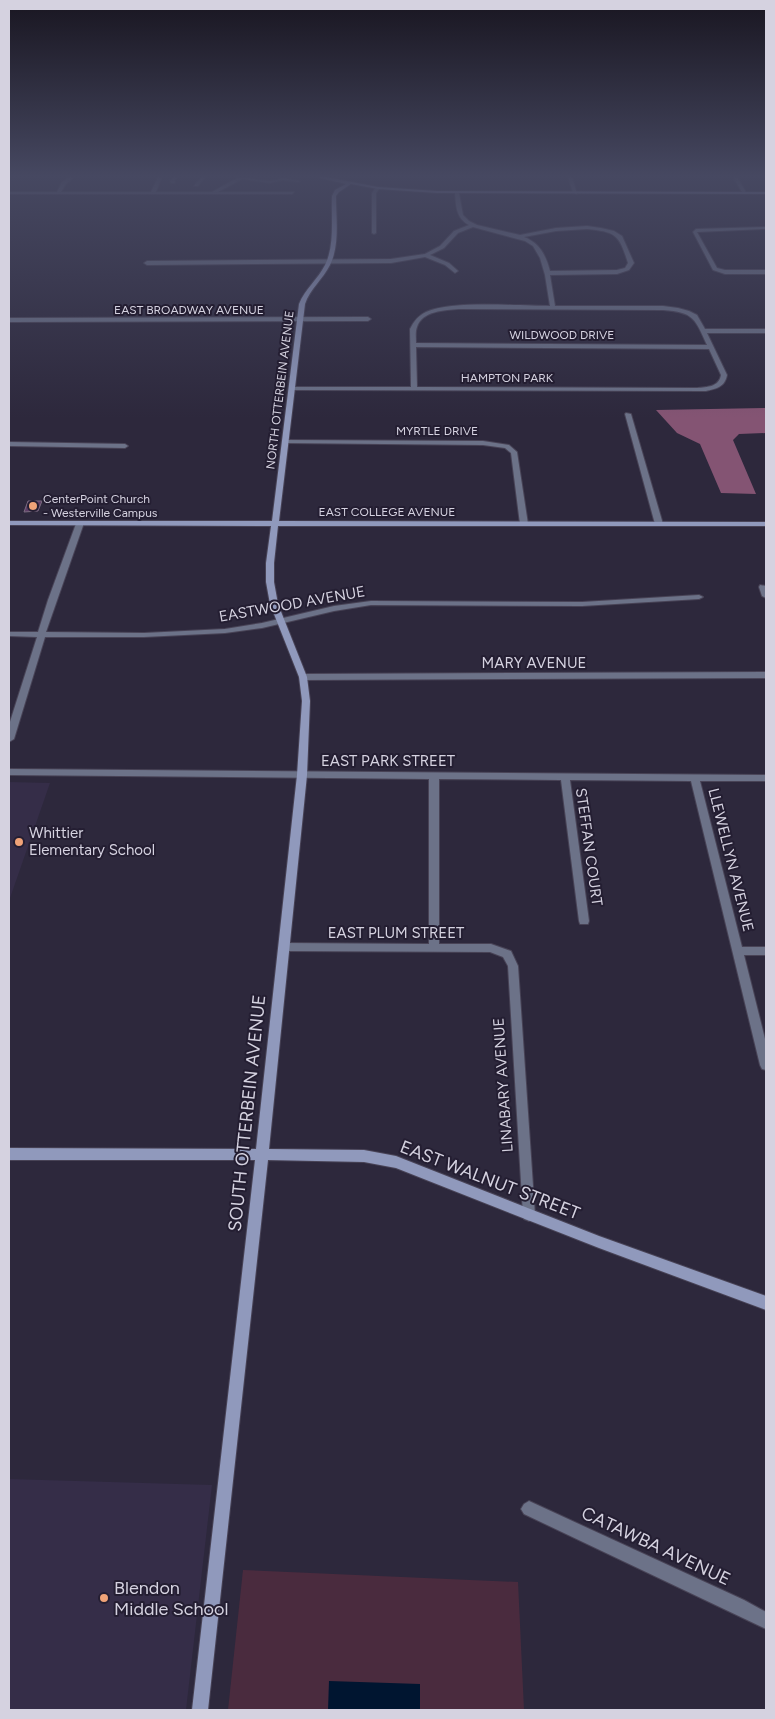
<svg xmlns="http://www.w3.org/2000/svg" width="775" height="1719" font-family="Figtree,sans-serif">
<rect width="100%" height="100%" fill="#2d283c"/>
<path fill="#352d48" d="M9,782L50,783L9,901Z
M9,1479L212,1485L186,1710H9Z"/>
<path fill="#4a2b3e" d="M243,1570L518,1582L524,1710H228Z"/>
<path fill="#845473" d="M766,408V433L739,434L733,440L756,494L721,493L700,444L677,433L656,410Z"/>
<path fill="#001530" d="M329,1681L420,1684V1710H328Z"/>
<path fill="#5d3d66" stroke="#7b6b80" d="M28,501H42L38,511L24,512Z"/>
<g fill="none" stroke-linecap="round" stroke-linejoin="round">
<g stroke="#484356" stroke-width="2">
<path id="street" d="M69,177H74L66,184L61,192H151L158,177H162L156,192H212L237,178L236,177L270,181L283,178L300,181L298,182L283,180L270,183L242,179L218,192H294L292,194H9V192H57L62,182Z
M174,177H179L174,180L175,183H171L170,180Z
M201,177H205L198,186H194Z
M568,177H572L577,194L573,193Z
M733,177H737L747,194H743Z
M376,187L380,188L376,193V233L374,234L372,233V193Z
M457,192L459,193L463,215L469,221L477,225L520,235L556,228L587,226L601,228L614,231L622,236L634,263L629,270L617,274L550,275L555,306H663L678,308L689,311L697,315L705,329H766V333H707L727,375C725,387 716,389 706,391L292,390L289,388L290,387H411L410,329C414,321 418,316 426,312C452,300 518,306 550,306L545,275L540,258L533,246L525,241L473,227L458,233L444,248L430,255L449,263L458,271L455,273L445,265L425,257L391,263L147,265L144,263L147,261L391,259L425,254L440,246L454,231L469,225C456,218 456,206 455,193ZM587,229C617,232 619,235 628,263L625,268L617,270L550,271C546,256 540,243 524,237L556,231ZM459,309L663,310C694,312 695,319 707,345L416,343C416,338 415,332 417,327C422,311 445,310 459,309ZM416,347L709,349L721,375C719,387 707,387 697,388L417,387Z
M766,227V229L697,232L717,268L725,270H766V274H725L713,270L693,232L696,229Z
M9,318L368,317L371,319L368,321L9,322Z
M626,413L631,414L663,524L662,526L655,524L625,414Z
M285,440L483,441L509,445L517,452L528,524L524,526L520,524L511,453L505,448L483,445L283,443L282,442Z
M9,442L125,444L128,446L125,448L9,446Z
M77,521L84,523L46,632L144,633L225,629L262,623L334,606L371,601L582,602L699,595L703,597L699,599L582,606L371,605L334,611L262,628L225,633L144,637H45L14,739L9,742V725L37,637L9,636V632H38L48,600Z
M760,585L766,586V598L762,596L759,587Z
M766,672V678L303,680L299,677L303,674Z
M9,769L766,775V781H700L742,947H766V955H744L766,1043V1070L762,1069L760,1065L691,781L570,780L589,921L588,924H580L579,921L561,780L439,779V944H491L511,951L518,966L535,1215L534,1219L529,1221L524,1219L523,1215L508,966L503,957L490,952L284,951L280,950L279,947L280,944L284,943L429,944V779L9,775Z
M529,1501L744,1600L766,1612V1629L524,1514L521,1509L524,1504Z"/>
</g>
<g stroke="#484356" stroke-width="2">
<path id="secondary" d="M316,177H326L378,187L437,191L766,192V194L437,193L378,189L351,184L339,192L336,196C336,218 340,245 330,265C323,279 310,289 305,304L279,521L766,522V526H278L274,563V582L278,604L307,677L310,701L307,775L269,1149L364,1150L396,1156L599,1236L766,1296V1310L599,1248L396,1168L364,1162L268,1160L208,1710H192L255,1160H9V1148L256,1149L297,775L302,701L299,677L270,604L266,582V563L271,526L9,525V521H272L299,304C305,289 318,279 325,265C335,245 331,218 332,196L335,190L346,184Z"/>
</g>
<use href="#street" fill="#6c7288" fill-rule="evenodd"/>
<use href="#secondary" fill="#9099bc" fill-rule="evenodd"/>
</g>
<linearGradient id="sky" x2="0" y2="1"><stop stop-color="#191621"/><stop offset="0.42" stop-color="#464861"/><stop offset="1" stop-color="#464861" stop-opacity="0"/></linearGradient>
<rect width="775" height="418" fill="url(#sky)"/>
<g fill="#f0a378" stroke="#241e32" stroke-width="2">
<circle cx="33" cy="506" r="5"/>
<circle cx="19" cy="842" r="5"/>
<circle cx="104" cy="1598" r="5"/>
</g>
<g text-anchor="middle" stroke-width="4" stroke-linejoin="round" paint-order="stroke">
<g font-size="12" fill="#d5d2e0" stroke="#241e32">
<text x="189" y="314">EAST BROADWAY AVENUE</text>
<text x="562" y="339">WILDWOOD DRIVE</text>
<text x="507" y="382">HAMPTON PARK</text>
<text transform="translate(280 390) rotate(-83)" y="4">NORTH OTTERBEIN AVENUE</text>
<text x="437" y="435">MYRTLE DRIVE</text>
<text x="387" y="516">EAST COLLEGE AVENUE</text>
</g>
<g font-size="12" fill="#d5d2e0" stroke="#241e32" text-anchor="start">
<text x="43" y="503">CenterPoint Church<tspan x="43" dy="14">- Westerville Campus</tspan></text>
</g>
<g font-size="15" fill="#d5d2e0" stroke="#241e32">
<text transform="translate(292 604) rotate(-10)" y="5">EASTWOOD AVENUE</text>
<text x="534" y="668">MARY AVENUE</text>
<text x="388" y="766">EAST PARK STREET</text>
<text transform="translate(589 847) rotate(82)" y="5">STEFFAN COURT</text>
<text transform="translate(731 860) rotate(76)" y="5">LLEWELLYN AVENUE</text>
<text x="396" y="938">EAST PLUM STREET</text>
<text transform="translate(503 1085) rotate(-94)" y="5">LINABARY AVENUE</text>
</g>
<g font-size="15" fill="#d5d2e0" stroke="#241e32" text-anchor="start">
<text x="29" y="838">Whittier<tspan x="29" dy="17">Elementary School</tspan></text>
</g>
<g font-size="18" fill="#d5d2e0" stroke="#241e32">
<text transform="translate(247 1113) rotate(-84)" y="6">SOUTH OTTERBEIN AVENUE</text>
<text transform="translate(490 1180) rotate(21)" y="6">EAST WALNUT STREET</text>
<text transform="translate(656 1546) rotate(25)" y="6">CATAWBA AVENUE</text>
</g>
<g font-size="18" fill="#d5d2e0" stroke="#241e32" text-anchor="start">
<text x="114" y="1594">Blendon<tspan x="114" dy="21">Middle School</tspan></text>
</g>
</g>
<rect width="775" height="1719" fill="none" stroke="#d5d2e0" stroke-width="20"/>
</svg>
